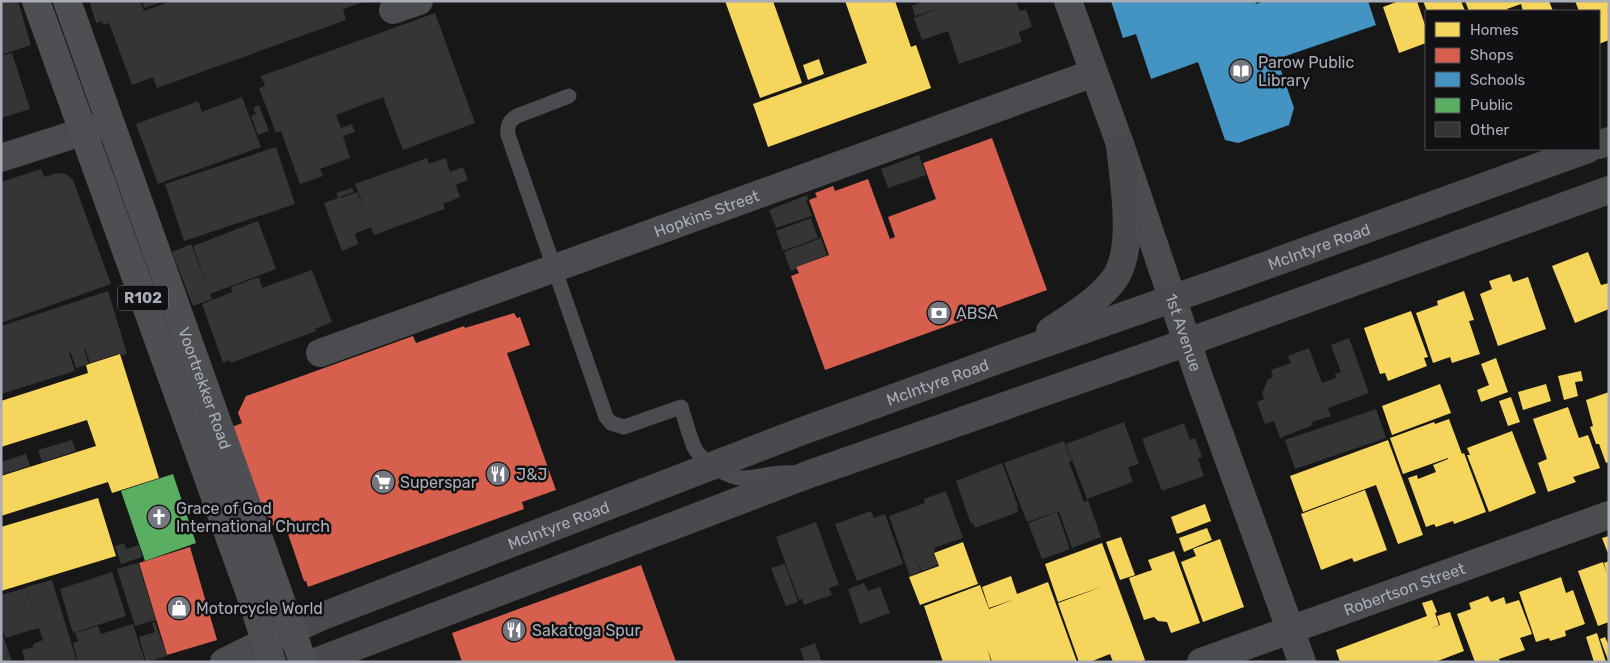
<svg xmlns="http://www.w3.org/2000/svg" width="1610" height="663" font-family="Rubik,sans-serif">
<rect width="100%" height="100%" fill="#171717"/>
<path fill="#f6d55c" d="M725,1H773L802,83L760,98Z
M845,1H895L911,47L916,45L931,88L768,147L753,104L867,63Z
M1399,1H1417L1426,28V43L1399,53L1383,7Z
M1423,1H1461L1465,11H1427Z
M1465,1H1549L1553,11H1523L1521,4L1507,9L1508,11H1469Z
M1575,1H1609V40L1599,44V11H1579Z
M819,59L824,74L808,80L803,65Z
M1588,252L1601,285L1609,283V309L1575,323L1552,266Z
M1510,274L1513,282L1528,277L1546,329L1498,346L1480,294L1492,289L1489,281Z
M1464,291L1474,320L1469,321L1480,354L1452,363L1450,357L1433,363L1416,313L1438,305L1437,301Z
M1411,311L1428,357L1424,358L1427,366L1388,381L1385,373L1380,374L1364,328Z
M120,354L159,478L112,493L108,482L1,516V476L96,446L87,420L1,447V401L88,373L86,365Z
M1496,358L1508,392L1481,402L1477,390L1489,385L1481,364Z
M1581,371L1583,381L1575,382L1578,396L1564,400L1558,376Z
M1440,384L1451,413L1392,435L1382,406Z
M1546,384L1551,401L1523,410L1518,392Z
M1609,392V462L1606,463L1599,444H1596L1590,427L1593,426L1586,400Z
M1511,397L1520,422L1508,426L1499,401Z
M1568,407L1579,438L1588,435L1600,468L1573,477L1576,482L1548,492L1538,463L1547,459L1533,419Z
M1449,419L1462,454L1464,453L1486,512L1454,524L1453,521L1436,527L1434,524L1426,527L1408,478L1417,475L1418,479L1436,472L1433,465L1448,459V458L1403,474L1390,438L1434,422L1435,424Z
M1512,431L1536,493L1489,512L1467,455H1470L1467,448Z
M1388,440L1423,535L1398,544L1376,485L1303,512L1290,476Z
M1365,490L1387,550L1354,562L1352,558L1321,570L1301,514Z
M98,498L116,556L1,591V527Z
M1205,504L1211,521L1177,534L1171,517Z
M1207,528L1212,540L1184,552L1179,538Z
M1609,536V556L1602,538Z
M1121,537L1135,575L1120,580L1106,542Z
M1220,539L1244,607L1203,622L1181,562L1196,556L1193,549Z
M963,542L978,584L920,605L909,577L939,566L934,553Z
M1102,543L1145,660L1141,662H1113L1110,654L1090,662H1079L1058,603L1104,586L1058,602L1045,564Z
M1174,551L1200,623L1171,633L1167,622L1158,621L1154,617L1144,620L1129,578L1152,570L1148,560Z
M1609,561V622L1598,626L1578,571L1603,562L1607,574L1604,563Z
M1011,576L1017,594L1048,582L1077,662H992L988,650L991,662H943L924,606L980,585L989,609L1015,599L989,608L982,587Z
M1561,577L1566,593L1573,590L1585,624L1565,631L1566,636L1550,641L1549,638L1536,642L1519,592Z
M1488,596L1491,602L1504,597L1506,604L1519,600L1532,634L1520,638L1525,650L1499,659L1500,662H1475L1457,614L1471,609L1469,603Z
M1432,600L1437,612L1435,613L1439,625L1431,629L1440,625L1437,616L1450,612L1464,651L1435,662H1340L1336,650L1427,616L1422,603Z
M1597,633L1606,662H1594L1586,637Z
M1605,637L1609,646L1608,660L1600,639Z"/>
<path fill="#d6604d" d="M992,138L1047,290L825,370L791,276L799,273L796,267L829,255L809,200L817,197L815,193L833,186L835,191L868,179L890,239L895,237L888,217L936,199L923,163Z
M514,313L517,318L520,317L530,345L507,353L556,490L522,502L524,509L308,587L306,581H304L284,522L271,526L263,502L260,503L232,427L242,423L238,413L246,396L413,336L416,343L464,326L465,328Z
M190,547L217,640L167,655L139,563Z
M641,565L676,662H462L452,633Z"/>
<path fill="#4393c3" d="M1111,1H1255L1256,4L1264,1H1368L1376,25L1277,59L1294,108L1289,125L1238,143L1225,140L1198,62L1151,79L1136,34L1123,38Z"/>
<path fill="#5aae61" d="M173,474L196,543L145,561L121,491Z"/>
<path fill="#353536" d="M1,1H18L31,45L1,55Z
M89,1H140L144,11L171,1L364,2L343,9L346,20L157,88L153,77L132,85L109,23L103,25L102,21L96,23Z
M142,1H162V2L144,8Z
M924,1H1016L1020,11L1026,9L1032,27L1019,32L1022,42L959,64L948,31L922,40L914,18L940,8L915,16L912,6Z
M435,13L475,123L403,150L383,97L336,115L341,128L352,124L355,132L343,136L350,158L320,169L323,176L300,184L281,131L276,133L259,88L265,86L261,76Z
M12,53L30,109L1,118V56Z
M242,97L261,147L158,184L136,124L198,101L202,112Z
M259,105L269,131L258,135L251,116L256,114L253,108Z
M276,147L295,204L184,241L165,184Z
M919,155L926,175L888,188L881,169Z
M427,158L429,164L446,158L450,172L463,167L468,180L456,185L460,197L443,204L445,209L374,235L371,227L355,234L358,244L342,251L324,203L338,198L336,193L352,188L354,192L340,197L341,198L357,192L365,210L355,184Z
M41,169L44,177L57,173L66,174L73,180L111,284L1,323V182Z
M807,195L808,200H806L812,216L776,228L769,210Z
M811,218L818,238L783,251L776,231Z
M258,221L276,269L210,294L212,299L193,306L172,252L191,244L209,291L193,246Z
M821,238L827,255L796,267L797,269L791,271L784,252Z
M312,270L332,322L315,329L316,331L231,363L230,360L223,363L202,304L232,292L231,287L259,277L262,288Z
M108,291L127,354L121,356L120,354H117L90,363L85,348L84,349L89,364L76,368L71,353H69L75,371L1,394V326Z
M1349,338L1369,393L1328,408L1331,416L1312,422L1313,425L1280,438L1274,421L1265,424L1257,402L1264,399L1262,393L1268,379L1273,377L1271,370L1291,363L1288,356L1309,348L1322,383L1336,378L1335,374L1341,372L1331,345Z
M1376,409L1386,438L1295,469L1285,440Z
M1124,422L1139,464L1128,467L1133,482L1087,499L1066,444Z
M1184,423L1190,440L1195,438L1202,457L1198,459L1204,476L1162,491L1142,439Z
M72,440L76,451L42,462L38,450Z
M1064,441L1072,461L1069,462L1084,502L1088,500L1101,537L1072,548L1059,511L1027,522L1004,463Z
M26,454L30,466L1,475V462Z
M1002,463L1018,506L1017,507L1018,512L975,528L973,523L971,524L956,481Z
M946,491L963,538L934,548L935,551L933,553L934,554L928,556L934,555L938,565L922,571L916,560L921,571L910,576L902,554L907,552L902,553L889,516L925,503L924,499Z
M871,511L874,518L885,514L903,564L857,581L835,524Z
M1057,512L1070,549L1042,559L1028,523Z
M816,522L839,585L829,588L832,595L804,605L802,598L799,600L776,537Z
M124,543L126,549L139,545L142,557L121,564L115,546Z
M138,563L156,620L135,626L117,569Z
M785,564L798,602L786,606L771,568Z
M112,572L126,616L73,633L60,589Z
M52,580L77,662H25L22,650L33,647V644L43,640L39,628L5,638L4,633L2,634L1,630V595L26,588L34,614L26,587Z
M864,583L868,591L880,587L890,613L860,624L848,589Z
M155,622L167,656L146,662L139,637L155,632L152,623Z
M133,624L145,662H78L73,643L78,641L75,633L98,626L101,634Z
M1,635H3L12,662H1Z
M815,643L822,662H805L800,649Z"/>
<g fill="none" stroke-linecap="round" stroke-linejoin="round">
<path stroke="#4b4c50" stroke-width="15" d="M569,96L517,116C509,121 507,125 508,135L606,417L611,423L624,427L681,407C685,420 689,434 694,447C701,461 729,479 744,478C762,477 775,471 794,473"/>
<g stroke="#4b4c50" stroke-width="28">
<path id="s1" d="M1068,1L1120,144L1200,380L1302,662"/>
<path d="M393,10L419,1"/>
<path d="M1,158L107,124"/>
<path id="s2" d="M320,353L1094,73"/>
<path d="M224,662L265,642"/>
<path id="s3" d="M1201,662L1609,515"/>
</g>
<g stroke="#4a4a4e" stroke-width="28">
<path d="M1599,145L1609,141"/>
<path d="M1050,331C1072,316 1096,302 1113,281C1137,250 1123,181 1120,144"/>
<path id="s4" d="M265,642L323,616L797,433L1020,352L1223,281L1588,149"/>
<path d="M315,662L807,475L1188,342L1609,190"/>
</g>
<g stroke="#4d4f52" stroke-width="28">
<path d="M36,1L250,594L272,662"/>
<path id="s5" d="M67,1L303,662"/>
</g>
</g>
<defs>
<g id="library-disc" transform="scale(1.25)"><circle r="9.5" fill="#757880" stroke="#111113"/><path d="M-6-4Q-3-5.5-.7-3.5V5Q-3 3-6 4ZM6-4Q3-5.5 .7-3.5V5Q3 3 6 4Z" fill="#fff"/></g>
<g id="bank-disc" transform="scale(1.25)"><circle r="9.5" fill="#757880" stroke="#111113"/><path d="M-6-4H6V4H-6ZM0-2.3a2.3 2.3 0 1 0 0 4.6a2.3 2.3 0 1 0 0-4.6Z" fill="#fff"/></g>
<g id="restaurant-disc" transform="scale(1.25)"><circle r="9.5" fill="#757880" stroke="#111113"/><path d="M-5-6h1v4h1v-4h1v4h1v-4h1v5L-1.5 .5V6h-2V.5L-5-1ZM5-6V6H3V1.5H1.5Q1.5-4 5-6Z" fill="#fff"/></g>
<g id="supermarket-disc" transform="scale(1.25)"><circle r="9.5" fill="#757880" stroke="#111113"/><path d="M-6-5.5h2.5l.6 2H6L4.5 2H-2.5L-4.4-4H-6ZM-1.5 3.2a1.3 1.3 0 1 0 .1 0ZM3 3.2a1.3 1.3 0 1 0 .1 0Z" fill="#fff"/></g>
<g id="church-disc" transform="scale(1.25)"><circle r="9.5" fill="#757880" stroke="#111113"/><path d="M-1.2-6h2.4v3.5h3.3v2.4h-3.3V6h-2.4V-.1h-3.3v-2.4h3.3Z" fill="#fff"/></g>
<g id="shop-disc" transform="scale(1.25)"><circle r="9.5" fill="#757880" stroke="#111113"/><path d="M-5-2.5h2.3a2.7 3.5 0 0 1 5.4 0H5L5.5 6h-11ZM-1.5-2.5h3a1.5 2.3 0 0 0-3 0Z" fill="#fff"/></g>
</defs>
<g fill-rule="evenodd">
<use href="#library-disc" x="1241" y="71"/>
<use href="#bank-disc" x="939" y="313"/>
<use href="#restaurant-disc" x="498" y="474"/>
<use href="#supermarket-disc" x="383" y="482"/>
<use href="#church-disc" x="159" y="517"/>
<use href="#shop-disc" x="179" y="608"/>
<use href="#restaurant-disc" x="514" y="630"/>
</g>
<g text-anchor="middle" stroke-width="5" stroke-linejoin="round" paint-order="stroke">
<rect fill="#111113" stroke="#7b7e86" stroke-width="1" x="118" y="285.5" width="50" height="25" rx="4"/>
<g font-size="15" font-weight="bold" fill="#a8adb8">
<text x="143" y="303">R102</text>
</g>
<g font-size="16" fill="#a8adb8" stroke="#111113" text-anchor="start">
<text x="1258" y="68">Parow Public<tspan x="1258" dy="18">Library</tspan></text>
<text x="956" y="319">ABSA</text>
<text x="516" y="480">J&amp;J</text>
<text x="400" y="488">Superspar</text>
<text x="176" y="514">Grace of God<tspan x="176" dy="18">International Church</tspan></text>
<text x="196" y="614">Motorcycle World</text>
<text x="532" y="636">Sakatoga Spur</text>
</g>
<g font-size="16" fill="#a8adb8" stroke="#111113">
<text dy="6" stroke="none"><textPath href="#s2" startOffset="411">Hopkins Street</textPath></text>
<text dy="6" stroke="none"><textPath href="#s4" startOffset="1126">McIntyre Road</textPath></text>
<text dy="6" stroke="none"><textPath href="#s1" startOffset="351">1st Avenue</textPath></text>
<text dy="6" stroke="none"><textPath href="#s4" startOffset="721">McIntyre Road</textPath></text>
<text dy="6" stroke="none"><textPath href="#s5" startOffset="411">Voortrekker Road</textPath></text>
<text dy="6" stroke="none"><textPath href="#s4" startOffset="316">McIntyre Road</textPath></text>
<text dy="6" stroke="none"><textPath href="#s3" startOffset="216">Robertson Street</textPath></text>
</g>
</g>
<rect width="1610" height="663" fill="none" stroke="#a8adb8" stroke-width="5"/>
<rect x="1425" y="10" width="175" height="140" fill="#111113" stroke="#4d4f55"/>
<rect x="1435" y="22" width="25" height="15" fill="#f6d55c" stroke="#4d4f55"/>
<text x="1470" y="35" font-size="15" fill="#a8adb8">Homes</text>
<rect x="1435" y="48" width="25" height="15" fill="#d6604d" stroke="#4d4f55"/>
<text x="1470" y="60" font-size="15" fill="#a8adb8">Shops</text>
<rect x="1435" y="72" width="25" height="15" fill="#4393c3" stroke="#4d4f55"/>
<text x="1470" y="85" font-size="15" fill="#a8adb8">Schools</text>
<rect x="1435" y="98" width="25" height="15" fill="#5aae61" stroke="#4d4f55"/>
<text x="1470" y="110" font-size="15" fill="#a8adb8">Public</text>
<rect x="1435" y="122" width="25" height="15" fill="#353536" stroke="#4d4f55"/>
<text x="1470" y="135" font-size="15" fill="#a8adb8">Other</text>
</svg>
